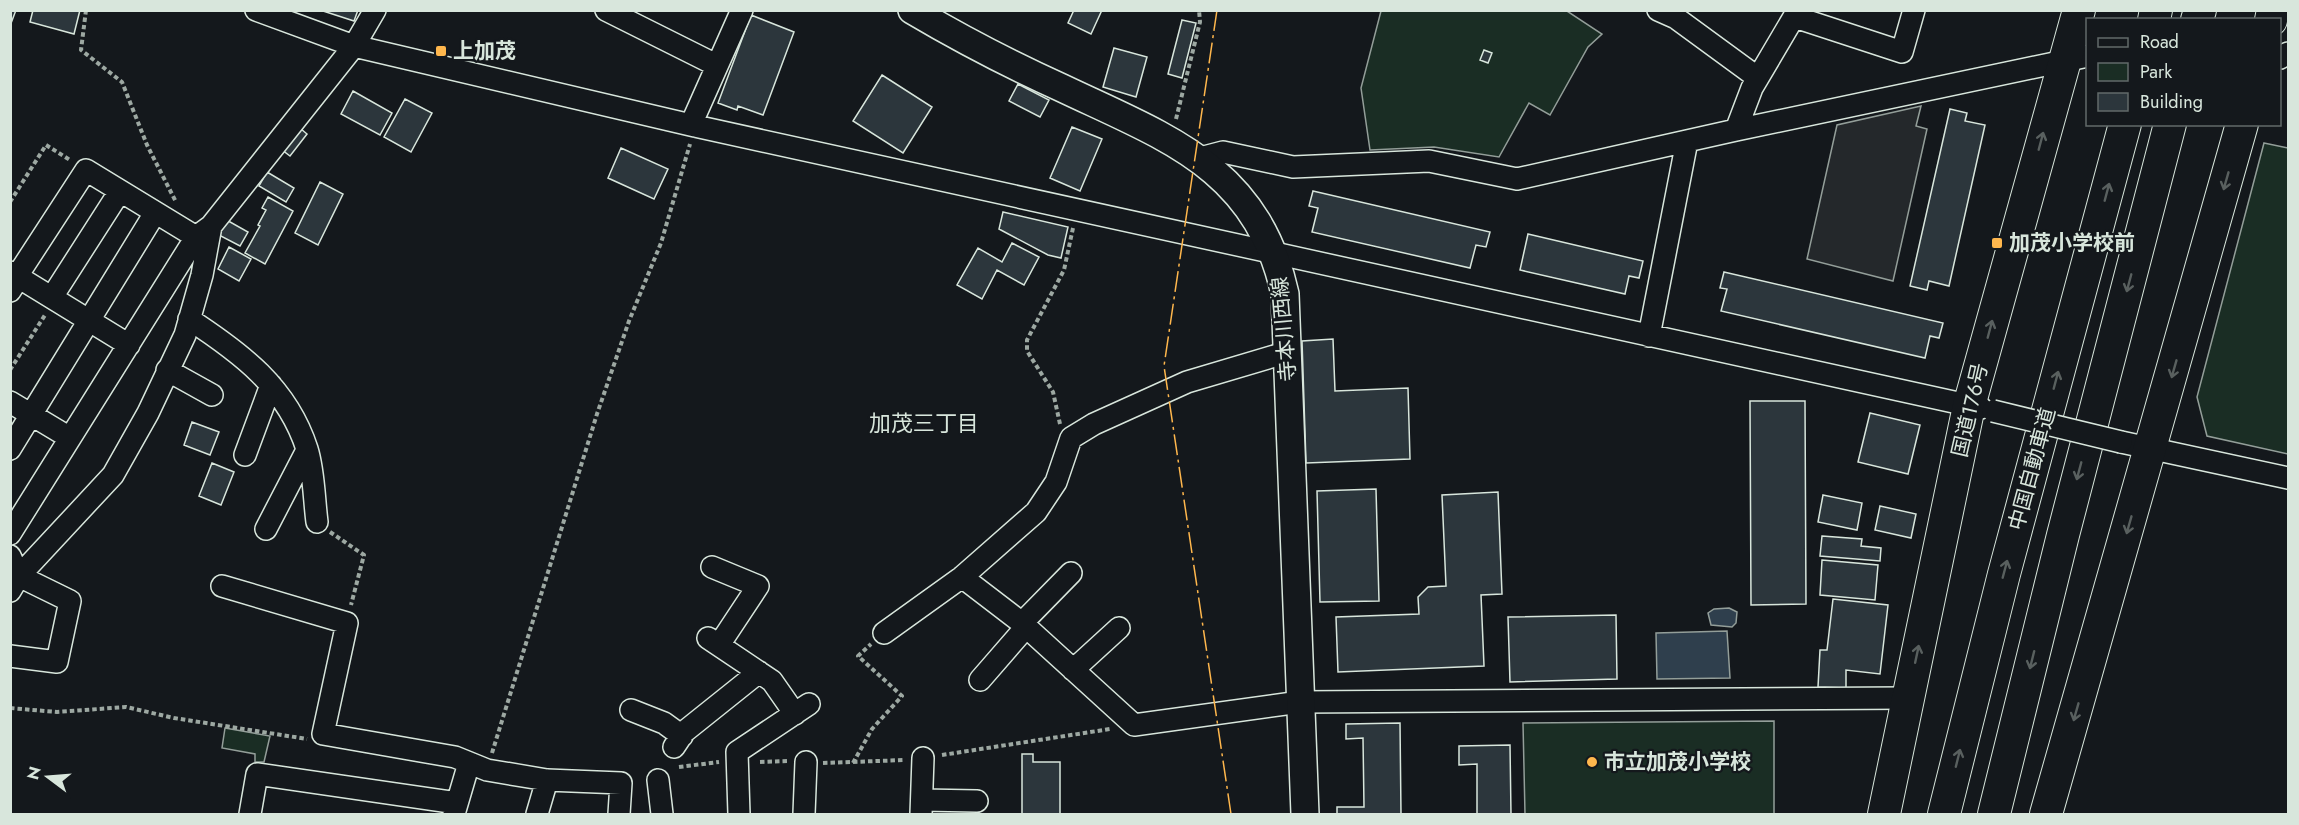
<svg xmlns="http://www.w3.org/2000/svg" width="2299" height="825" font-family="Jost,'Noto Sans JP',sans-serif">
<rect width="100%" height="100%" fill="#14181c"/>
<path fill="#1a2d24" stroke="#939e99" stroke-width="1.5" d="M1381,11H1567L1602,34L1588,47L1550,115L1529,103L1499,157L1434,147L1370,150L1361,88Z
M2264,143L2288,148V454L2207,436L2197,397Z
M1774,721V814H1525L1523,723Z
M225,728L270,736L264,762H255V754L222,748Z"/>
<path fill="#24282b" stroke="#939e99" stroke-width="1.5" d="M1921,106L1916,126L1927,129L1893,281L1807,259L1837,125Z"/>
<path fill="#2f3f4d" stroke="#939e99" stroke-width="1.5" d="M1729,608L1737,612L1736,623L1732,627L1711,625L1708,613L1714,609Z
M1727,631L1730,678L1657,679L1656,633Z"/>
<path fill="#2c363c" stroke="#d8e6dc" stroke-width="1.5" d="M10,10H16L10,26Z
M33,10H80L74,34L30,22Z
M320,10H358L354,21Z
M1074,10H1102L1091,34L1068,23Z
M751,15L794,32L763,115L738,106L737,110L718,103Z
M1182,20L1196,23L1182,78L1168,74Z
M1114,48L1147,57L1136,97L1103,87Z
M1484,50L1492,53L1488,63L1480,60Z
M882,75L932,107L903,153L853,121Z
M1018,84L1049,100L1040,117L1009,101Z
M353,91L392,113L380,135L341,114Z
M405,99L432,113L411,152L384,137Z
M1950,109L1967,113L1965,121L1985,125L1949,286L1929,281L1927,290L1910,286Z
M294,123L307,134L290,156L277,146Z
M1072,127L1102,139L1080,191L1050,178Z
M621,148L668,169L654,199L608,178Z
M267,172L294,188L286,202L259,186Z
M320,182L343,194L318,245L295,233Z
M1313,191L1490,232L1486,247L1476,245L1470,268L1312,232L1318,208L1309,206Z
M268,197L293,211L265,264L245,253L260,226L258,225L266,210L262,208Z
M1003,212L1068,227L1061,258L1048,255L999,229Z
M223,218L248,232L240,246L215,233Z
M1528,234L1643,261L1639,278L1629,276L1625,294L1520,270Z
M1012,243L1039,257L1024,285L997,270L982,299L957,285L978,248L1002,262Z
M229,247L251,259L239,281L218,269Z
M1724,272L1943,323L1939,338L1930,336L1925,358L1721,311L1727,289L1720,288Z
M1333,339L1335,391L1408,388L1410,459L1306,463L1302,341Z
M1750,401H1805L1806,604L1751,605Z
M1870,413L1920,425L1908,474L1858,462Z
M192,422L219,432L210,455L184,445Z
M212,463L234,472L221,505L199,496Z
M1376,489L1379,601L1320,602L1317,491Z
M1498,492L1502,594L1481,595L1484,666L1338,672L1336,617L1419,614L1418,597L1428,587L1446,586L1442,495Z
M1823,495L1862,503L1857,530L1818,522Z
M1880,506L1916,514L1911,538L1875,530Z
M1822,536L1862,539L1861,546L1881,548L1880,561L1820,556Z
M1822,560L1878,565L1875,600L1820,595Z
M1833,599L1888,605L1880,674L1846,670V688L1818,687L1820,650H1827Z
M1616,615L1617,679L1510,682L1508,617Z
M1400,723L1401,814H1337V807H1364L1363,738L1346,739V724Z
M1510,745L1511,814H1477V764L1459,765V746Z
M1022,754H1033V762H1060V814H1022Z"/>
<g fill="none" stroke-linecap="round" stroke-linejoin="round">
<g stroke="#d8e6dc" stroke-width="24">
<path id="minor" d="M256,10L354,46L695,126L1981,408
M606,10L716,65
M1658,10L1676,18L1758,78
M1795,17L1902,52L1914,10
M2280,58L2288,53
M695,126L693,120L742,10
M1736,130L1752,88L1798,10
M1200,158L1223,152L1293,167L1429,161L1517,179L1736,130L2088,56
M10,272L129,345
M10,291L19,277V273L86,170L196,237
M52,297L120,191
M189,319C241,353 287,387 307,449C314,471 314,499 317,522
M1649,336L1687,141
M167,370L212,395
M10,402L70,438
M2121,442L2288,478
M10,449L155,213
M245,455L271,385
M266,529L307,450
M10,534L196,237L211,226
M10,556L19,576L70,601L57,662L10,656
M712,567L758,586L719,645
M962,577L1022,623L1134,725L1300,702L1908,698
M222,586L347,623L323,734L455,757L487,770L547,780L621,783L619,814
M10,591L19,576L113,475L148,413L185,335L202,275L211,226L354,46L375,10
M1022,623L1071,573
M884,633L962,577L1036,512L1056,482L1071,438L1094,424L1187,382L1288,352
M708,638L772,681L795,714
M1073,670L1119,628
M980,680L1026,627
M631,710L664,723L682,736
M674,747L684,732L759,672
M658,780L662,814
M922,800L977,801
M250,814L257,774L457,803
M454,814L469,763
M537,814L547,780
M739,814L737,752L809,704
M804,814L806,762
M921,814L923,758"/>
</g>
<g stroke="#d8e6dc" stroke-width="30">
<path id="major" d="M912,10C961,39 1011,65 1062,88C1167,138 1257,167 1285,294L1305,814"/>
</g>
<g stroke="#d8e6dc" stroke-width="34">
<path id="highway" d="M2154,20L2156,10
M2197,20L2200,10
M2271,20L2273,10
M1884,814L1969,406L2079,10
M1944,814L2004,574L2125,124
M1994,814L2063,535L2170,124
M2046,814L2242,124"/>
</g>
<path stroke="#9da8a2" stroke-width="4" stroke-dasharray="4.5 3" stroke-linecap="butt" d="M86,10L81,50L122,82L147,145L176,202
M1176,119L1200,22L1199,10
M10,202L46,145L70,160
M10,370L45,315
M1060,424L1053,392L1027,351V340L1064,270L1073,228
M330,532L364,555L351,605
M10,708L57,712L126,707L174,718L307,739
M492,753L597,414L629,321L661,243L690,144
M942,755L1110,729
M760,762L788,761
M823,763L905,760
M853,763L872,729L902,696L858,656L871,644
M679,767L719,762"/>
<use href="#minor" stroke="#14181c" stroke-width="21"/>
<use href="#major" stroke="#14181c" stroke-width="27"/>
<use href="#highway" stroke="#14181c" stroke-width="32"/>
<g stroke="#d8e6dc" stroke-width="24" stroke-linecap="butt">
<path id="minor-bridge" d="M1993,411L2121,442"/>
</g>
<use href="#minor-bridge" stroke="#14181c" stroke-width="21"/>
<path stroke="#ffb74d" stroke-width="1.5" stroke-dasharray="21 4.5 3 4.5" stroke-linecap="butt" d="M1217,10L1164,366L1231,814"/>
</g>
<defs><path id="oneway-shaft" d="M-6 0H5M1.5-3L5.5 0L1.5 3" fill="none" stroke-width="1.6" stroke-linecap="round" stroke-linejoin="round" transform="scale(1.5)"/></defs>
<g stroke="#59605f">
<use href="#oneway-shaft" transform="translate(2041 141) rotate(-75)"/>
<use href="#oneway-shaft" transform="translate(2226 181) rotate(106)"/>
<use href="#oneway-shaft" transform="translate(2107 192) rotate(-75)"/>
<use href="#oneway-shaft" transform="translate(2129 283) rotate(105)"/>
<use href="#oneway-shaft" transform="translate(1990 329) rotate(-75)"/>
<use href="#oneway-shaft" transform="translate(2174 369) rotate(106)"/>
<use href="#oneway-shaft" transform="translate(2056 380) rotate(-75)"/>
<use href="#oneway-shaft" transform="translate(2079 471) rotate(105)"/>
<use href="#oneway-shaft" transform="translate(2129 525) rotate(106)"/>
<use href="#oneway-shaft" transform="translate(2005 569) rotate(-75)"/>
<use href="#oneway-shaft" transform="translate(1917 654) rotate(-78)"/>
<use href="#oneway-shaft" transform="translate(2032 660) rotate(104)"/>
<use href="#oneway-shaft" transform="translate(2076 712) rotate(106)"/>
<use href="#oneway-shaft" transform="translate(1958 758) rotate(-76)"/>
</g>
<g fill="#ffb74d" stroke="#14181c" stroke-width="2">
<rect x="435" y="45" width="12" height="12" rx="3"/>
<rect x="1991" y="237" width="12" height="12" rx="3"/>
<circle cx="1592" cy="762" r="6"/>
</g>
<g text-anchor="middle" stroke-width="4.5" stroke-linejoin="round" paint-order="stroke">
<g font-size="21" font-weight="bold" fill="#d8e6dc" stroke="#14181c" text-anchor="start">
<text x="453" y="58">上加茂</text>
<text x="2009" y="250">加茂小学校前</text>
<text x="1604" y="769">市立加茂小学校</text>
</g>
<g font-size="21" fill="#d8e6dc" stroke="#14181c">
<text transform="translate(1284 329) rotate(-95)" y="7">寺本川西線</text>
<text transform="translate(1970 410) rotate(-77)" y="7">国道176号</text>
<text transform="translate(2032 469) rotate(-75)" y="7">中国自動車道</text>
</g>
<g font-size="22" fill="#d8e6dc" stroke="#14181c">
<text x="924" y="431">加茂三丁目</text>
</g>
</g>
<rect width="2299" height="825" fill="none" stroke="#d8e6dc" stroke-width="24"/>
<rect x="2086" y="18" width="195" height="108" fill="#14181c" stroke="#626a69" stroke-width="1.5"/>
<rect x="2098" y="38" width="30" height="9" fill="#14181c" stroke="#626a69" stroke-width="1.5"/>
<text x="2140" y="48" font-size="18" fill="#d8e6dc">Road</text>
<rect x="2098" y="63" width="30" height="18" fill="#1a2d24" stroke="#626a69" stroke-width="1.5"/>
<text x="2140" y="78" font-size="18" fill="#d8e6dc">Park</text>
<rect x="2098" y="93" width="30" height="18" fill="#2c363c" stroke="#626a69" stroke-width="1.5"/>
<text x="2140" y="108" font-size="18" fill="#d8e6dc">Building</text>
<g transform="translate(48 777) rotate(286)" stroke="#14181c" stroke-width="4.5" paint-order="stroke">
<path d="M0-4.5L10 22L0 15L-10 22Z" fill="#d8e6dc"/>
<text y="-9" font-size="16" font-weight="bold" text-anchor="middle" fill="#d8e6dc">N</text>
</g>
</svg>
